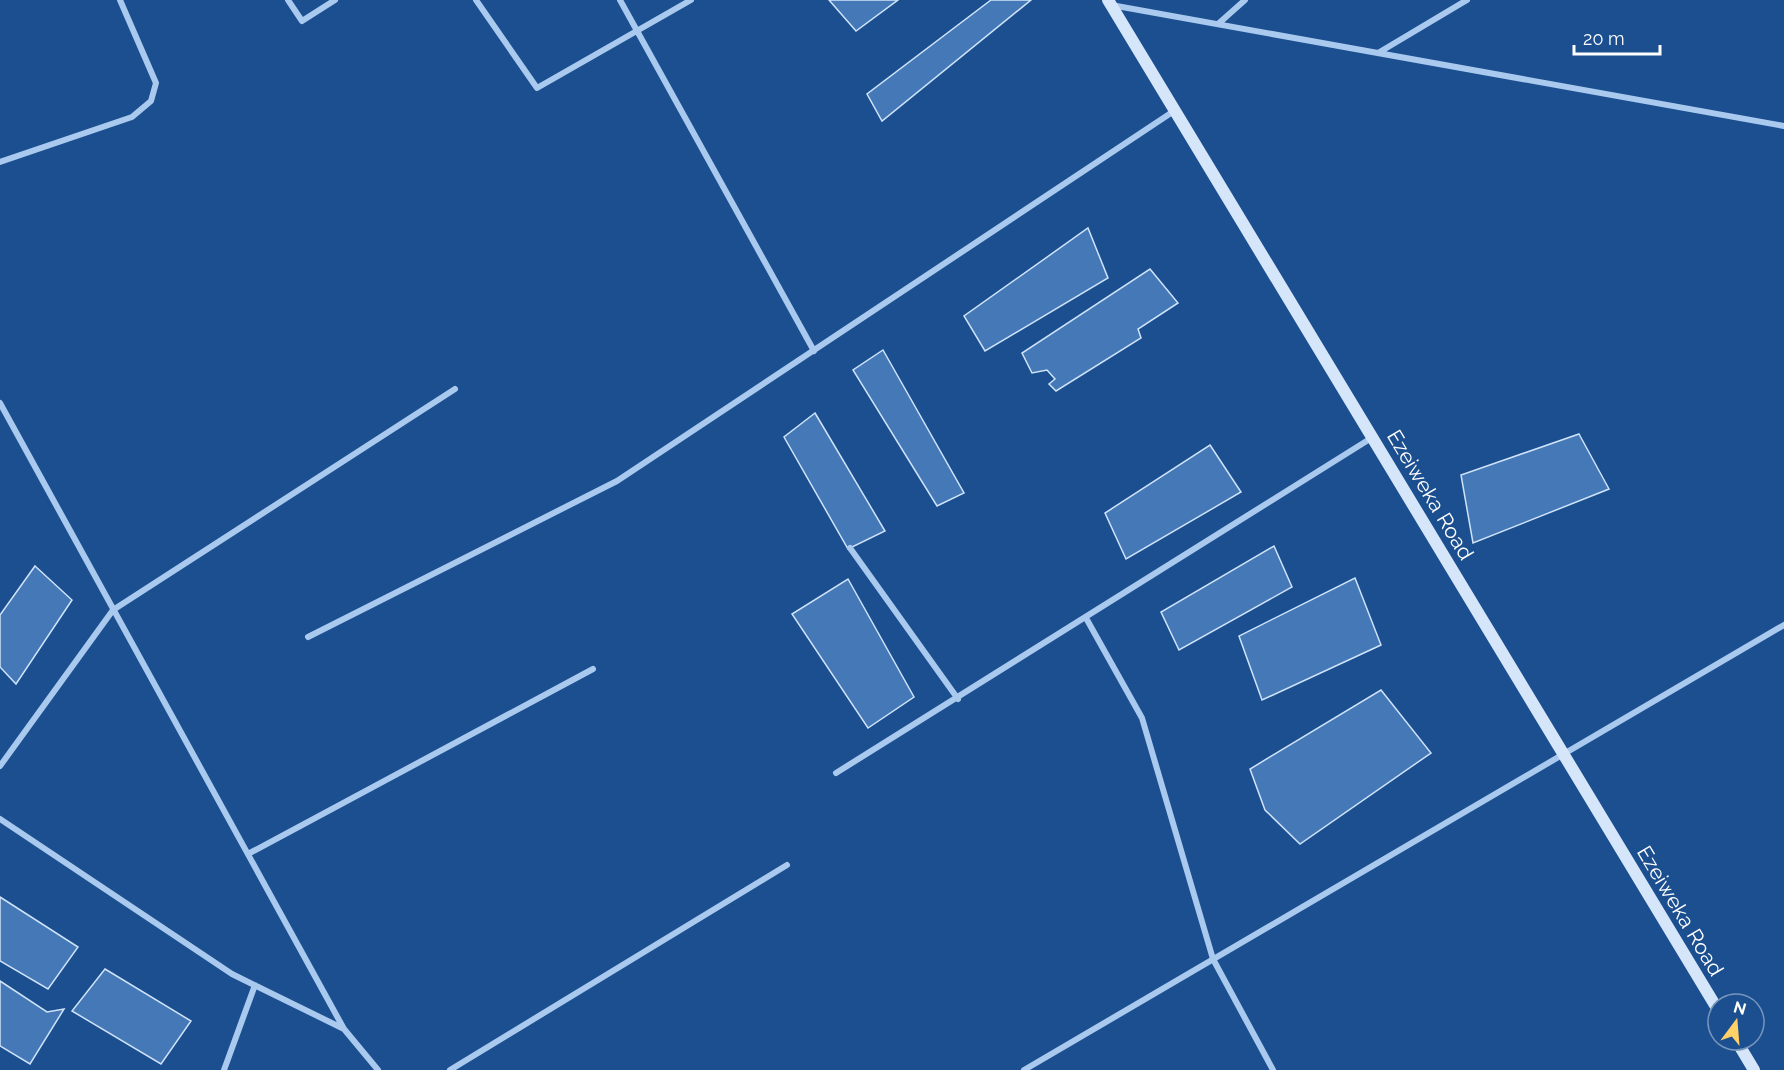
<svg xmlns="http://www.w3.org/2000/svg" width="1784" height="1070" font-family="Raleway,sans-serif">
<rect width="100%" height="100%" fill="#1b4f8f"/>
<path fill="#4478b7" stroke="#cfe3fa" stroke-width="1.5" d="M829,0H898L856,31Z
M991,0H1031L882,121L867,94Z
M1088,228L1108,278L985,351L964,316Z
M1150,269L1178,303L1138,329L1141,338L1056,391L1049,384L1055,379L1047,370L1032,373L1022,353Z
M883,350L964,493L937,506L853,370Z
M815,413L885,531L848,549L784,437Z
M1579,434L1609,489L1473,543L1461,475Z
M1210,445L1241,492L1126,559L1105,513Z
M1274,546L1292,587L1179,650L1161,612Z
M35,566L72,600L16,684L0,667V615Z
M1355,578L1381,645L1262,700L1239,636Z
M848,579L914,697L868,728L792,614Z
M1381,690L1431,753L1300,844L1265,810L1250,769Z
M0,897L78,947L48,989L0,961Z
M105,969L191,1021L161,1064L72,1011Z
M0,981L47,1012L64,1009L30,1064L0,1046Z"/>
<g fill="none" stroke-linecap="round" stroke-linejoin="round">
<path stroke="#a9c9ee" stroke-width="6" d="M288,0L302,21L335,0
M476,0L537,88L691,0
M620,0L814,351
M1111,5L1784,126
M1218,24L1245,0
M1378,53L1467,0
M0,162L132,117L151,101L156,83L120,0
M0,403L344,1029
M850,548L958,699
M1086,618L1142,718L1213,959L1273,1070
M308,637L617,481L1174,111
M0,766L113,610L455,389
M836,773L1373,437
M0,819L232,974L344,1029L378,1070
M248,854L593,669
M224,1070L255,985
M450,1070L787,865
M1024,1070L1784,625"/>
<path stroke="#d6e6fa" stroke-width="12" d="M1108,0L1718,1010
M1736,1040L1754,1070"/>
</g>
<g text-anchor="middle" stroke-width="4.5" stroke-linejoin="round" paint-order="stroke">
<g font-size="21" fill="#fff" stroke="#1b4f8f">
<text transform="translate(1430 495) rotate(59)" y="7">Ezeiweka Road</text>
<text transform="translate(1680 911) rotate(59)" y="7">Ezeiweka Road</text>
</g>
</g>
<g transform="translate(1736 1022) rotate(16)"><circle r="28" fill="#1b4f8f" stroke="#7695bc" stroke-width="1.5"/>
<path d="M0-4.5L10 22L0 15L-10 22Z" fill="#ffd166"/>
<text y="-9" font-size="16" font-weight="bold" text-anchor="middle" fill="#ffffff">N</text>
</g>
<path d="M1574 45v9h86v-9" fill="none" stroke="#ffffff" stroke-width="3"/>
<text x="1583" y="45" font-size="18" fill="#ffffff" stroke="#1b4f8f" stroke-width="4.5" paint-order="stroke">20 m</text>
</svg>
